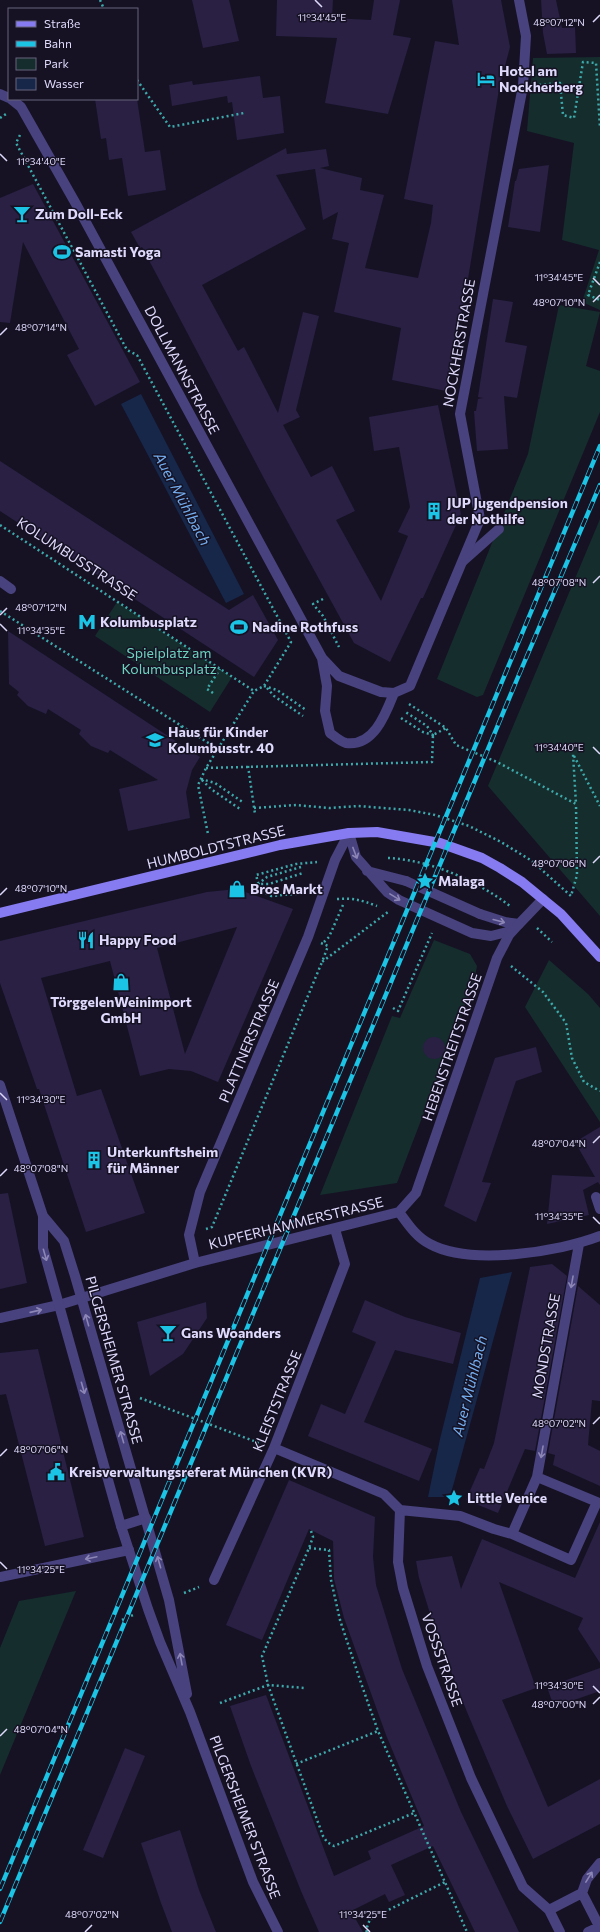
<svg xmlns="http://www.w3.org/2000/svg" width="600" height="1932" font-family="Commissioner,sans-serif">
<rect width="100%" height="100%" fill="#161224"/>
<path fill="#152d2d" d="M600,57V310L582,302L599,250L562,240L574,143L527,131L533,58Z
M559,305L600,312L586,366L600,371V412L483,695L477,697L437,679L528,454Z
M600,519V916L488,786Z
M117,602L232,677L210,712L95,636Z
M434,940L470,954L477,966L474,982L397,1183L320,1195L392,1016L400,1018Z
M549,960L588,994L600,1008V1122L525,1007Z
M76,1591L0,1775V1648L19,1601Z"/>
<path fill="#162749" d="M141,394L244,594L226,603L121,404Z
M512,1272L450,1497H428L440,1439L480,1278Z"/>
<path fill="#292043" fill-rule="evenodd" d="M192,0H229L239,41L203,48Z
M277,0H333L332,18L371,20L374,0H400L393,35L411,38L388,114L325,103L337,38L276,36Z
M452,0H501L510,47L499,89L468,279L446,391L392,380L401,328L334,312L349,243L332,239L338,212L323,220L315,169L276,175L306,229L202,285L238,351L244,347L278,413L303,312L319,316L296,410L300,417L283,425L311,477L332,466L355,511L336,520L381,601L408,536L398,532L410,507L399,447L374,451L369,417L438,405L461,514L423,598H421L390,662L354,643L268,486L142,247L140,248L131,232L286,148L287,154L326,149L329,166L320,168L362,178L360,190L384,195L365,268L418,278L431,223L433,205L404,199L435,41L459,45Z
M541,0H556L562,28L575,27L576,53L547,54L543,33Z
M260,76L263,98L280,96L284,133L237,140L232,102L228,103L227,96L172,106L169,85L192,81L193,85Z
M95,99H137L145,152L160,150L166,190L128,196L122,158L109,160L106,138L101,139Z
M549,165L540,232L508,227L515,181H516L519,169Z
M33,184L140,382L95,406L67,355L79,349L23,242L10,323L0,322V198Z
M493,299L513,302L505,342L527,346L517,398L504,396L508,449L477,451L474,411H476L478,399L483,398L478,397Z
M0,461L229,610L253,595L278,640L254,677L0,511Z
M8,631L200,757L192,770L186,792L190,818L128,831L119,789L158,780L110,750L108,753L91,746L79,734L81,730L48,709L46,714L28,706L17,695L19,692L9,684Z
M237,889L293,909L218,1082L191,1071L169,1069L140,1076L110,961L41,978L77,1096L101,1089L145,1213L86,1232L39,1089H37L0,983V941L207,892ZM237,927L185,1054L157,948Z
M423 1048a11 11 0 1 1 22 0a11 11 0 1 1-22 0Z
M536,1047L542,1072L516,1081L482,1182L491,1183L476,1222L444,1206L495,1058Z
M600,1127V1185L598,1182L583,1190L589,1215L547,1224L552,1175L595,1177L575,1142Z
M8,1193L27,1283L0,1289V1194Z
M552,1264L567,1276L535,1451L525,1449L498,1513L466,1500L480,1468L484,1469L494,1443L530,1267Z
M578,1286L600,1305V1401L592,1400L588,1445L600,1451V1486L553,1465L555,1455L548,1453Z
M365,1300L405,1317L461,1333L453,1364L395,1350L364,1422L432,1449L419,1481L308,1436L321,1404L345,1414L376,1342L352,1332Z
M206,1302L207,1318L183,1354L150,1376L137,1322Z
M38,1349L84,1537L45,1546L6,1394L0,1395V1353Z
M289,1480L375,1517L373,1557L376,1585L402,1669L461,1812L519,1932H475L433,1846L391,1865L405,1895L389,1902L385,1894L351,1911L363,1932H319L301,1891L251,1766L230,1706L266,1695L334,1876L371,1859L368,1851L424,1826L386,1735L344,1618L334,1579L333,1541L309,1529L262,1640L226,1625Z
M600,1522V1663L578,1629L583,1618L499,1582L536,1688L502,1700L548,1807L600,1779V1824L533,1859L507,1806L467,1712L437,1636L419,1578L416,1561L452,1556L461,1589L482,1539L575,1578Z
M600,1668V1691L554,1707L547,1687Z
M125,1748L145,1756L103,1858L83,1850Z
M180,1830L199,1890L216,1932H172L161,1903L141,1843Z"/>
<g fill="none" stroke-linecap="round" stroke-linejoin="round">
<path stroke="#3ea9aa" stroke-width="2.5" stroke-dasharray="2 3" stroke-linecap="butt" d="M100,0L104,9
M137,80L170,127L244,113
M539,85L560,83L563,115L574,118L583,62L596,63L600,128
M0,118L6,114
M20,135L16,143L127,350L137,355L291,642L264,686L254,691L206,768L198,785L208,834
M600,262L588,295L600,300
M0,525L254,691
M323,599L313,604L323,616L339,647
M0,611L218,749
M264,686L277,690L306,710
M267,688L274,696L303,716
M213,693L207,689L220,669
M409,704L446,728L456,745L497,762L576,804L573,754L600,806
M401,718L423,732L433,735L427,726L404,711
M182,726L178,733L183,737
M248,766L255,814
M206,768L432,762L433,735L446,728
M201,779L215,783L244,803
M202,780L211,789L240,809
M254,808L296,805L329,808L358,806L409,810L435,815L469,826L501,842L532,861L571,896L577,875L576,804
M388,858C430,860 476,880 510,906
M301,867L267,877L258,884H269L303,873
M307,893L271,896L260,890L256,875L296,864L317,862
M337,899C354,898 361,900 377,906
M537,928L552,942
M324,942L329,937L343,905
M321,943L328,946L322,962L388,912
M511,966L543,992L566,1023L572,1058L584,1082L600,1091
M393,1008L398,1011L432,933
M206,1229L212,1227L322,962
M140,1398L259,1443
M311,1531L313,1537L309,1548L262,1656L268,1685L323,1836L327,1842L334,1846L414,1813
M309,1548L329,1550L331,1580L340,1620L361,1683L378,1731L467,1932
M184,1593L199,1587
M122,1620L133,1615
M220,1703L268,1685L305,1688
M296,1764L378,1731
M367,1932L366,1930L370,1919L445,1882"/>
<path stroke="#48427e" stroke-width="10" d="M463,561L499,529
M349,833L356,857L387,892L399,900L472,933L491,936L507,932L519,924L543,899
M367,871L406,881
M480,914L505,922L519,924
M596,1197L600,1209"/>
<path stroke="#48427e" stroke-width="10" d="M406,881L480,914"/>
<path stroke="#48427e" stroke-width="10" d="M0,94L9,98
M11,99L21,107L76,204L322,658L339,676L381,692L394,693L410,686L480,519L460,414L523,86L526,36L519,0
M0,581L11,589
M322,658L327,686L325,711L330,733C334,736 341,742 346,743C374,747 386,713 394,693
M399,1212L416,1193L497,958L509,935L519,924
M399,1212C408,1224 416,1237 430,1244C470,1266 559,1252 600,1236
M195,1263L189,1235L200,1192L308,937L335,860L349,833
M0,1318L59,1305L195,1263L399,1212
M274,1448L384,1494L400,1510L398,1562L403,1588L427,1666L471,1778L523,1887L549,1910L560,1932
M537,1477L597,1502L571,1560L512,1534Z
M537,1477L579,1244
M400,1510L460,1516L494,1529L512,1534
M121,1526L146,1518
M0,1577L129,1550
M214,1580L274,1448L345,1264L335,1229
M582,1893L600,1928
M549,1910L582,1893L587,1879L600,1863
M588,1932L599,1927"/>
<path stroke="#48427e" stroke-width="10" d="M0,1085L43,1216V1248L121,1526L148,1609L160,1642L190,1712L253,1882L278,1932
M43,1216L64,1241L75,1276L169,1600L187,1694"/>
<path stroke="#867bf0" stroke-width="10" d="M0,913L280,845L349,833L377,832L440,843L482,858L500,868L522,882L561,914L600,957"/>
<g stroke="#1bc3e4" stroke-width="4.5">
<path id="rail" d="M0,1889L600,446
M0,1922L518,677L600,485"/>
</g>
<use href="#rail" stroke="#161224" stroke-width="3" stroke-dasharray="9" stroke-linecap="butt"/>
</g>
<defs><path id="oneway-shaft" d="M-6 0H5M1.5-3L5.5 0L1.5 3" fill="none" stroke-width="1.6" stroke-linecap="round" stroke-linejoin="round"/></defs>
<g stroke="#8c86b6">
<use href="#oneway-shaft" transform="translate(355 853) rotate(69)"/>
<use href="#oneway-shaft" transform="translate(395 897) rotate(31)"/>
<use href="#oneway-shaft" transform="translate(499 921) rotate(15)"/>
<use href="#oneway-shaft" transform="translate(45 1255) rotate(74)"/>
<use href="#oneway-shaft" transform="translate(572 1282) rotate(100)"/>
<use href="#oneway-shaft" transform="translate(36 1311) rotate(-13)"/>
<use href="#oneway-shaft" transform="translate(87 1320) rotate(-106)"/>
<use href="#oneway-shaft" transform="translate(83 1388) rotate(74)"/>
<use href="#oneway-shaft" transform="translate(122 1437) rotate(-106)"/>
<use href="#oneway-shaft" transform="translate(542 1452) rotate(100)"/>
<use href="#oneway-shaft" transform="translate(91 1558) rotate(168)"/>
<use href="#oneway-shaft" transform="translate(159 1562) rotate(-106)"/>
<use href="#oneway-shaft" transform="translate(181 1659) rotate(-100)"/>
<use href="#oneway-shaft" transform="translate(589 1877) rotate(-58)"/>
</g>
<path fill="none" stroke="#dfd9fb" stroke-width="1.5" d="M315,0L322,7M593,22L600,15M0,154L7,161M593,278L600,285M593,302L600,295M0,335L7,328M593,583L600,576M0,615L7,608M0,624L7,631M593,747L600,754M593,863L600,856M0,895L7,888M0,1093L7,1100M593,1143L600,1136M0,1176L7,1169M593,1217L600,1224M593,1424L600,1417M0,1456L7,1449M0,1562L7,1569M593,1686L600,1693M593,1704L600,1697M0,1736L7,1729M363,1925L370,1932M85,1932L92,1925"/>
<defs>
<g id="hotel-bare" transform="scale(1.38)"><path d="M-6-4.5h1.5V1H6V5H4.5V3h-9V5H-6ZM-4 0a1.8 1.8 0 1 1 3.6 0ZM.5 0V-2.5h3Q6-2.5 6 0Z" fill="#1bc3e4" stroke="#161224" stroke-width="2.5" paint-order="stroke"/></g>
<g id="bar-bare" transform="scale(1.38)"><path d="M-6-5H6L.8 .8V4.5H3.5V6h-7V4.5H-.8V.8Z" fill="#1bc3e4" stroke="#161224" stroke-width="2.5" paint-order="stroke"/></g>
<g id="stadium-bare" transform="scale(1.38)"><path d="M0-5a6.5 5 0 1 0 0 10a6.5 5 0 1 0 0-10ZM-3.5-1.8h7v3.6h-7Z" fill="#1bc3e4" stroke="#161224" stroke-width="2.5" paint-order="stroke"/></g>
<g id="building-bare" transform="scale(1.38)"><path d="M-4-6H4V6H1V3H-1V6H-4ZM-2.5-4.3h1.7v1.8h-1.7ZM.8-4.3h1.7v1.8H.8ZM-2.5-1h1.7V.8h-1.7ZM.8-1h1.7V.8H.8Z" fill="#1bc3e4" stroke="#161224" stroke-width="2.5" paint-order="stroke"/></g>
<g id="metro-bare" transform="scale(1.38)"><path d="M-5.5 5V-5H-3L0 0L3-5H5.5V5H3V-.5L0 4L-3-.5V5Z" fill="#1bc3e4" stroke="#161224" stroke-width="2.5" paint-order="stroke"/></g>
<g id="school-bare" transform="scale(1.38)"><path d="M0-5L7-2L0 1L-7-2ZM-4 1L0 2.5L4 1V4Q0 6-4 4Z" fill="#1bc3e4" stroke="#161224" stroke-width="2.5" paint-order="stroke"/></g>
<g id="sight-bare" transform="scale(1.38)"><path d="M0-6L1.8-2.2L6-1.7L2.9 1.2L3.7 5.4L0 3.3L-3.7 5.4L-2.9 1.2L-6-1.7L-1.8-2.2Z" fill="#1bc3e4" stroke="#161224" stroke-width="2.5" paint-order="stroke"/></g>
<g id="shop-bare" transform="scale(1.38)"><path d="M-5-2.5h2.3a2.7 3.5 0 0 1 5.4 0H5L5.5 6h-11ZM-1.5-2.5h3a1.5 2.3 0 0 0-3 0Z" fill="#1bc3e4" stroke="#161224" stroke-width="2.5" paint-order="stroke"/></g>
<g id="restaurant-bare" transform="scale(1.38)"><path d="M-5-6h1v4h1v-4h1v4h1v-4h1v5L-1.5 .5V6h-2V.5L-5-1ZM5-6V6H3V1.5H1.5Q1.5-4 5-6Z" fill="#1bc3e4" stroke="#161224" stroke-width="2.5" paint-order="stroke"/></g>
<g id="civic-bare" transform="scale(1.38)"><path d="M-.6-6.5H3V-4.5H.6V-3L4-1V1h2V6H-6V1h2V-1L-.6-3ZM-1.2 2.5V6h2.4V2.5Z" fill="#1bc3e4" stroke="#161224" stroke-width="2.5" paint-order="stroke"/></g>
</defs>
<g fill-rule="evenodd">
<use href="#hotel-bare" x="486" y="79"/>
<use href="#bar-bare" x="22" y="214"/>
<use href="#stadium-bare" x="62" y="252"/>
<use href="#building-bare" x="434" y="511"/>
<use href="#metro-bare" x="87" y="622"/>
<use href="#stadium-bare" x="239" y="627"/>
<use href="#school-bare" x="155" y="740"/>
<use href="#sight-bare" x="425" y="881"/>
<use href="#shop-bare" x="237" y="889"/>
<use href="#restaurant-bare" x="86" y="940"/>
<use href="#shop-bare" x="121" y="982"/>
<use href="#building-bare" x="94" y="1160"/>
<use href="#bar-bare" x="168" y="1333"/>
<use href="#civic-bare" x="56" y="1472"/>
<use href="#sight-bare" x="454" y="1498"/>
</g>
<g text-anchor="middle" stroke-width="3" stroke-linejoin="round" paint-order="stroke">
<g font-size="14" font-weight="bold" fill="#dfd9fb" stroke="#161224" text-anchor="start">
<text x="499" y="76">Hotel am<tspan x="499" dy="16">Nockherberg</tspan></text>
<text x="35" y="219">Zum Doll-Eck</text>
<text x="75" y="257">Samasti Yoga</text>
<text x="447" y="508">JUP Jugendpension<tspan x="447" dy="16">der Nothilfe</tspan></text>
<text x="100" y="627">Kolumbusplatz</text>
<text x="252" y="632">Nadine Rothfuss</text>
<text x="168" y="737">Haus für Kinder<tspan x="168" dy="16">Kolumbusstr. 40</tspan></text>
<text x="438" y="886">Malaga</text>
<text x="250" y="894">Bros Markt</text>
<text x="99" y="945">Happy Food</text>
<text x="121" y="1007" text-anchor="middle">TörggelenWeinimport<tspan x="121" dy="16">GmbH</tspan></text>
<text x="107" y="1157">Unterkunftsheim<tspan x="107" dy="16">für Männer</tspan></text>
<text x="181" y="1338">Gans Woanders</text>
<text x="69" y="1477">Kreisverwaltungsreferat München (KVR)</text>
<text x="467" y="1503">Little Venice</text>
</g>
<g font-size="14" fill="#dfd9fb" stroke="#161224">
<text transform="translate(459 343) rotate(-80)" y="5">NOCKHERSTRASSE</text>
<text transform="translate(182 370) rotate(62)" y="5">DOLLMANNSTRASSE</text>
<text transform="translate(77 559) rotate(33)" y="5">KOLUMBUSSTRASSE</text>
<text transform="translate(216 847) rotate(-14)" y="5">HUMBOLDTSTRASSE</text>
<text transform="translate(249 1041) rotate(-67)" y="5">PLATTNERSTRASSE</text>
<text transform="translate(452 1047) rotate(-71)" y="5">HEBENSTREITSTRASSE</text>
<text transform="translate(296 1223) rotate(-14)" y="5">KUPFERHAMMERSTRASSE</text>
<text transform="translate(546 1346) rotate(-80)" y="5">MONDSTRASSE</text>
<text transform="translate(114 1360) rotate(74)" y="5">PILGERSHEIMER STRASSE</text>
<text transform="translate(277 1401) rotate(-68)" y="5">KLEISTSTRASSE</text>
<text transform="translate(442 1660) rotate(71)" y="5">VOSSSTRASSE</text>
<text transform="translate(245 1817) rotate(69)" y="5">PILGERSHEIMER STRASSE</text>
</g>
<g font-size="14" fill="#6dd3c0" stroke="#161224">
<text x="169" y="658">Spielplatz am<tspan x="169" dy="16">Kolumbusplatz</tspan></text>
</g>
<g font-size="15" font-style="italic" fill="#73adef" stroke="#161224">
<text transform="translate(182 499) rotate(62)" y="5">Auer Mühlbach</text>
<text transform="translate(470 1386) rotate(-76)" y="5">Auer Mühlbach</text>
</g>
</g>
<g font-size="10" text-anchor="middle" fill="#dfd9fb" stroke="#161224" stroke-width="3" stroke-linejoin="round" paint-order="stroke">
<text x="322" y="21">11°34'45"E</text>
<text x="559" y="26">48°07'12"N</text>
<text x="41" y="165">11°34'40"E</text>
<text x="559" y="281">11°34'45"E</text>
<text x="559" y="306">48°07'10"N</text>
<text x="41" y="331">48°07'14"N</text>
<text x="559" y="586">48°07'08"N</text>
<text x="41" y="611">48°07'12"N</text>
<text x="41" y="634">11°34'35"E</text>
<text x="559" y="751">11°34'40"E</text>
<text x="559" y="867">48°07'06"N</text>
<text x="41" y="892">48°07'10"N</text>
<text x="41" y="1103">11°34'30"E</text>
<text x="559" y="1147">48°07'04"N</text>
<text x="41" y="1172">48°07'08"N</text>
<text x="559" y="1220">11°34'35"E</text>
<text x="559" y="1427">48°07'02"N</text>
<text x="41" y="1453">48°07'06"N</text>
<text x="41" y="1573">11°34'25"E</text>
<text x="559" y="1689">11°34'30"E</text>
<text x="559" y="1708">48°07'00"N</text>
<text x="41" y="1733">48°07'04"N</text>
<text x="92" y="1918">48°07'02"N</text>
<text x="363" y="1918">11°34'25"E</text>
</g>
<rect x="8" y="8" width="130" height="92" fill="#161224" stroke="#66627a"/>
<rect x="16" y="21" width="20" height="6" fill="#867bf0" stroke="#66627a"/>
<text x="44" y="28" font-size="12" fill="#dfd9fb">Straße</text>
<rect x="16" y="41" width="20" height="6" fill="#1bc3e4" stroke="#66627a"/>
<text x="44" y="48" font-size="12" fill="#dfd9fb">Bahn</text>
<rect x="16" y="58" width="20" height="12" fill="#152d2d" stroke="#66627a"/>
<text x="44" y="68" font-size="12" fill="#dfd9fb">Park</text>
<rect x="16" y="78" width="20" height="12" fill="#162749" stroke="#66627a"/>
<text x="44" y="88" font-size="12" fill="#dfd9fb">Wasser</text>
</svg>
